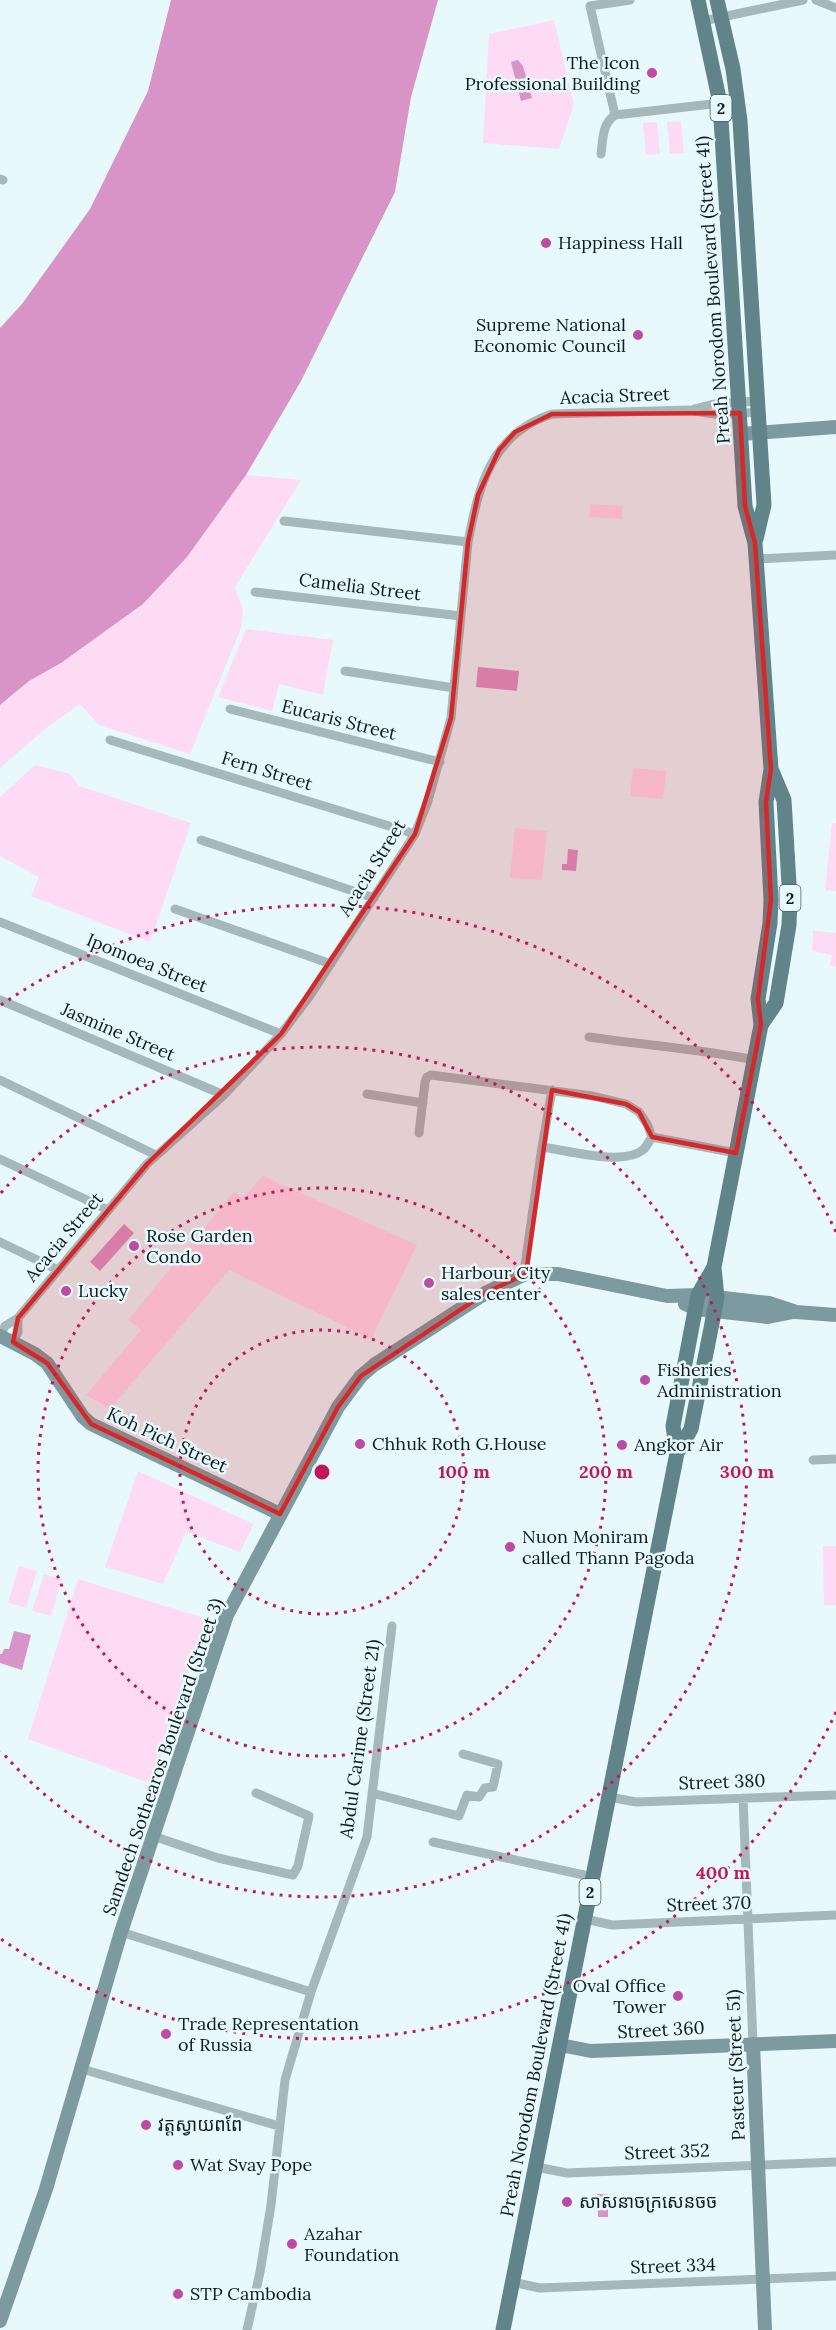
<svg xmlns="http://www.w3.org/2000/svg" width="836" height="2330" font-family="Lora,'Noto Sans Khmer',serif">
<rect width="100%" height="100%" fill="#e7f9fd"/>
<path fill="#fedbf4" d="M554,20L574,105L559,149L483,143L489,34Z
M681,121L684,153L670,154L667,122Z
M657,122L660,154L646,155L643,123Z
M246,475L301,480L235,587L243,610L241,628L190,754L99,725L80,704L45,729L0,768V705L29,681L61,663L143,604L187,557Z
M590,504L623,506L622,519L589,517Z
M246,629L333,640L323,695L279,684L272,711L218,697Z
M35,765L70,774L79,786L191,823L150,942L31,896L39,877L0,856V797Z
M633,768L666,771L663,799L630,796Z
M832,823H836V891L825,890Z
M515,828L547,831L542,880L510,878Z
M813,931L836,933V967L830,965L832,955L812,951Z
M263,1176L417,1245L371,1339L229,1270L110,1409L86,1395L141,1330L128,1320L234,1192L243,1198Z
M138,1471L254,1524L240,1552L186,1532L163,1584L105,1567Z
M823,1546H836V1605H824Z
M19,1566L37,1571L26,1608L8,1603Z
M44,1574L62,1579L51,1616L32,1611Z
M78,1579L207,1619L152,1784L28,1739Z"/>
<path fill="#d893c7" d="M171,0H438L411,97L395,192L301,381L246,475L187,557L143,604L61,663L29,681L0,705V328L22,304L90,209L148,91Z
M518,60L523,66L532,98L521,101L511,62Z
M478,667L519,671L517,691L476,687Z
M568,849L578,850L576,871L562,870V864H567Z
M124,1224L134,1233L100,1271L90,1262Z
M14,1631L31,1635L22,1670L0,1663V1654H2L4,1649H9Z
M597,2194H608V2217H598Z"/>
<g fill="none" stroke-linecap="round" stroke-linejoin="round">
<path stroke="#a5b8bc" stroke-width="9" d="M630,0L590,6L615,115L739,101
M816,0L836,8
M703,21L803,0
M601,154C603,139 602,124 615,115
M0,179L3,180
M694,409L714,404L757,401
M284,521L468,542
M756,559L836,555
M255,592L461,616
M345,671L454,688
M230,709L440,762
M110,740L415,834
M201,840L374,898
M175,909L331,964
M0,922L281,1034
M0,1000L224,1095
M589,1037C644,1045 700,1049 755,1060
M0,1080L156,1155
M367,1094L423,1103
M419,1133L425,1082L427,1077L431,1075L593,1096L626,1104L639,1112L647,1124L652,1137
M652,1137L736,1153
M542,1147L552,1090
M0,1159L108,1210
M0,1242L58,1270
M526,1274L525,1265L542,1147C567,1150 624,1167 644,1149C647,1146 649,1141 652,1137
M0,1336L5,1326L18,1318L147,1164L224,1095L281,1034L309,997L415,834L428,801L451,718L468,542C479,485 491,434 552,414L689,410L720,415L758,412
M13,1342L18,1332V1318
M813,1460L836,1459
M372,1793L459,1816L467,1795L479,1797L485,1788L493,1787L498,1764L463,1754
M609,1797L636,1802L836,1795
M743,1798L753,2044
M153,1836L218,1858L293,1875L298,1866L309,1816L256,1793
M433,1842L593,1877
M585,1919L612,1925L836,1915
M121,1932L311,1992L285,2080L271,2205L260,2272L247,2330
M311,1992L367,1837L392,1626
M82,2069L279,2126
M536,2167L567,2173L836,2162
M512,2282L540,2288L836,2276"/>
<path stroke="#7d9aa0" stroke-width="14" d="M741,434L836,427
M685,1304L696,1309L768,1317L793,1312
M0,1336L35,1354L47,1363L83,1417L91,1424L280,1514
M753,2044L765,2330
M560,2045L591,2051L836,2041
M0,2321L46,2189L121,1932L227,1615L338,1407L361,1376L374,1365L487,1292L526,1274H558L667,1296L698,1295L769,1303L796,1312L836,1315"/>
<path stroke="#61848b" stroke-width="15" d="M717,0L733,69L740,121L764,505L756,539
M761,1025L776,1003L789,925L790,901L784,800L771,769
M677,1453L673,1426L698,1295L714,1267
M503,2330L677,1453L691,1429L717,1298L714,1267L761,1025L758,999L770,923L771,900L766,802L771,769L755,543L745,506L720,103L698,0"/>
</g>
<path fill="#d62828" fill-opacity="0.2" stroke="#d62828" stroke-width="4.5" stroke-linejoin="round" d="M740,413L745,506L755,543L771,769L766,802L771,900L758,999L761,1025L736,1153L652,1137L639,1112L626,1104L552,1090L526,1274L487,1292L361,1376L338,1407L280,1514L91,1424L47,1363L13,1342L18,1318L147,1164L281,1034L415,834L451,718L468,542L478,495L499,450L515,432L552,414Z"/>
<g fill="none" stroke="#c2185b" stroke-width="3" stroke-dasharray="3 6">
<circle cx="322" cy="1472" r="142"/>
<circle cx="322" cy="1472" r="284"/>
<path d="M1 1193A425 425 0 1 1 1 1751"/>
<path d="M836 1712A567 567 0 0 1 1 1939M1 1005A567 567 0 0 1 836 1232"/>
</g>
<g fill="#bd4ba6" stroke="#e7f9fd" stroke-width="2">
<circle cx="652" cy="73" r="6"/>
<circle cx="546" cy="243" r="6"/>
<circle cx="638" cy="335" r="6"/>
<circle cx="134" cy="1246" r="6"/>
<circle cx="429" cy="1283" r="6"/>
<circle cx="66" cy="1291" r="6"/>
<circle cx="645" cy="1380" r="6"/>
<circle cx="360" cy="1444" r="6"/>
<circle cx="622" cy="1445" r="6"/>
<circle cx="510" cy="1547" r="6"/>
<circle cx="678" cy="1996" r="6"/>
<circle cx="166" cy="2034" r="6"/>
<circle cx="146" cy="2125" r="6"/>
<circle cx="178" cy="2165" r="6"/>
<circle cx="567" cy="2202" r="6"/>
<circle cx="292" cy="2244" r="6"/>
<circle cx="178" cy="2294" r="6"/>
</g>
<g text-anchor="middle" stroke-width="5" stroke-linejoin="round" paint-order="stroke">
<g fill="#e7f9fd" stroke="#4d5f62" stroke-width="1.5">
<rect x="710.5" y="95" width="21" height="26" rx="4.5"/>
<rect x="779.5" y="885" width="21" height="26" rx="4.5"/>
<rect x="579.5" y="1879" width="21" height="26" rx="4.5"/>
</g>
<g font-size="16" font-weight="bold" fill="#0b1d20">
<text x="721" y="114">2</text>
<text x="790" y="904">2</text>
<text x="590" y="1898">2</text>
</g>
<g font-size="18" fill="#0b1d20" stroke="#e7f9fd" text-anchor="start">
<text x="640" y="69" text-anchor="end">The Icon<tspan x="640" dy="21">Professional Building</tspan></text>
<text x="558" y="249">Happiness Hall</text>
<text x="626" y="331" text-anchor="end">Supreme National<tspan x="626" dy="21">Economic Council</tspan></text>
<text x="146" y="1242">Rose Garden<tspan x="146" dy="21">Condo</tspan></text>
<text x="441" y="1279">Harbour City<tspan x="441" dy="21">sales center</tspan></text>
<text x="78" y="1297">Lucky</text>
<text x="657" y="1376">Fisheries<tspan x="657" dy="21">Administration</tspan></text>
<text x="372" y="1450">Chhuk Roth G.House</text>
<text x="634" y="1451">Angkor Air</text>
<text x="522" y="1543">Nuon Moniram<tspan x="522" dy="21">called Thann Pagoda</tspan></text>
<text x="666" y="1992" text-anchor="end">Oval Office<tspan x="666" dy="21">Tower</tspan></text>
<text x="178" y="2030">Trade Representation<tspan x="178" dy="21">of Russia</tspan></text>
<text x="158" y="2131">វត្តស្វាយពពែ</text>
<text x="190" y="2171">Wat Svay Pope</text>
<text x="579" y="2208">សាសនាចក្រសេនចច</text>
<text x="304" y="2240">Azahar<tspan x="304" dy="21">Foundation</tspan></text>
<text x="190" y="2300">STP Cambodia</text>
</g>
<g font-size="18" fill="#0b1d20" stroke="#e7f9fd">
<text transform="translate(713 290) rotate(-94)" y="6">Preah Norodom Boulevard (Street 41)</text>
<text transform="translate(615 396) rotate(-2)" y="6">Acacia Street</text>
<text transform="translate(360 587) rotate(7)" y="6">Camelia Street</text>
<text transform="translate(339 720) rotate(14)" y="6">Eucaris Street</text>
<text transform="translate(267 771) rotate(17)" y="6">Fern Street</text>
<text transform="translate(372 868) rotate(-58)" y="6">Acacia Street</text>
<text transform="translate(147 963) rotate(22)" y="6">Ipomoea Street</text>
<text transform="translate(118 1032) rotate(23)" y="6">Jasmine Street</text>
<text transform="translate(64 1237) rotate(-50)" y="6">Acacia Street</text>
<text transform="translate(167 1440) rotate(25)" y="6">Koh Pich Street</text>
<text transform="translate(360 1739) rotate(-82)" y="6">Abdul Carime (Street 21)</text>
<text transform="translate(163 1757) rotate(-71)" y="6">Samdech Sothearos Boulevard (Street 3)</text>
<text transform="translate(722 1782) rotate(-2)" y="6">Street 380</text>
<text transform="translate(709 1904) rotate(-2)" y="6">Street 370</text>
<text transform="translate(661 2030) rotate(-3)" y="6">Street 360</text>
<text transform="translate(536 2065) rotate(-79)" y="6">Preah Norodom Boulevard (Street 41)</text>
<text transform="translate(736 2065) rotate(-92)" y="6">Pasteur (Street 51)</text>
<text transform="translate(667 2152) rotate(-2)" y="6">Street 352</text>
<text transform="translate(673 2266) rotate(-2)" y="6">Street 334</text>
</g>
</g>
<circle cx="322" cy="1472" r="9" fill="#c2185b" stroke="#e7f9fd" stroke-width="3"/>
<g font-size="18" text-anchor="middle" font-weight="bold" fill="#c2185b" stroke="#e7f9fd" stroke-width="5" stroke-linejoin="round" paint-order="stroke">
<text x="464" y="1478">100 m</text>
<text x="606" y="1478">200 m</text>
<text x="747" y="1478">300 m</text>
<text x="723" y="1879">400 m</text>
</g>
</svg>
